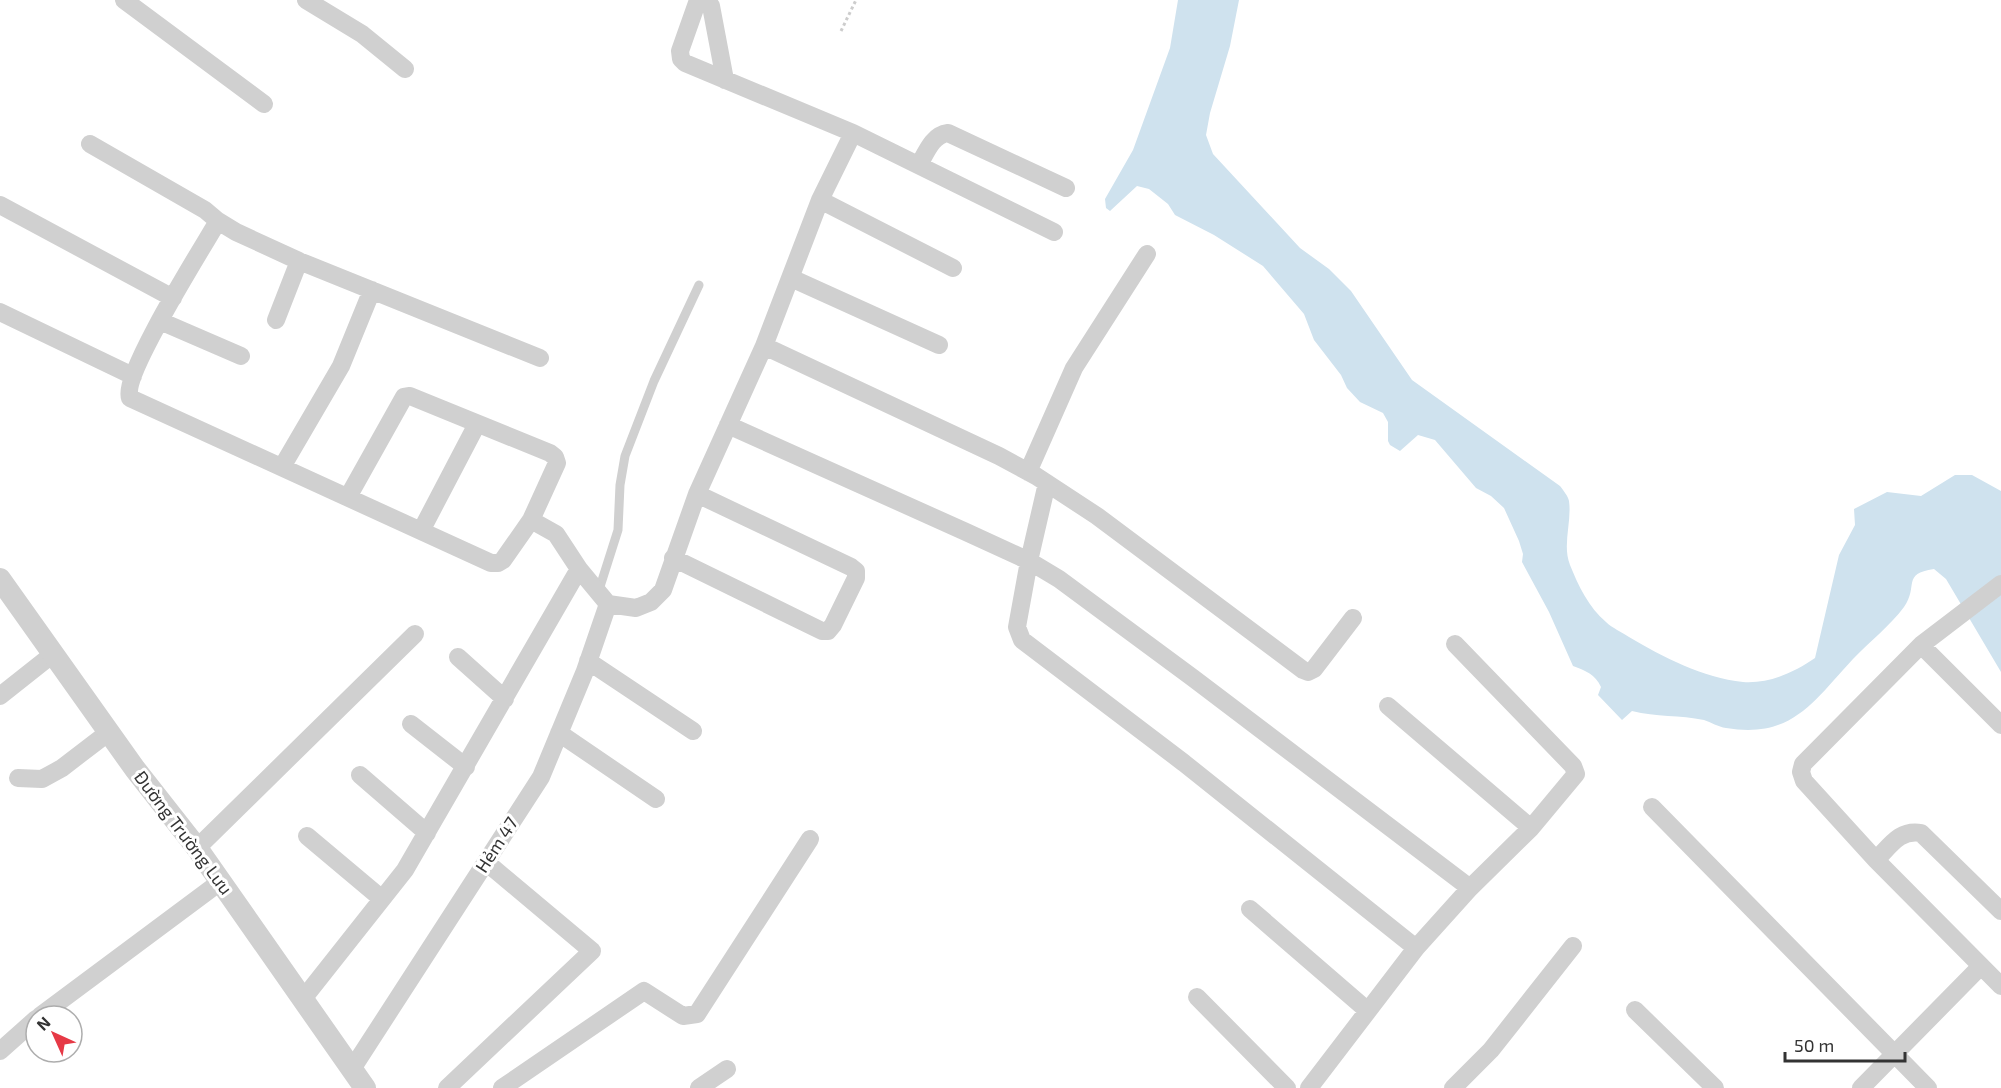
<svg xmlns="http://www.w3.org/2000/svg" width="2001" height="1088" font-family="'Exo 2',sans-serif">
<rect width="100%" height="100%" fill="#fff"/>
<path fill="#cfe2ee" d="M1178,0H1239L1230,46L1210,113L1206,135L1213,154L1300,248L1329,269L1351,291L1412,380L1560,486C1563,490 1568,496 1569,501C1572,522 1562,545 1570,565C1578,585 1589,608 1606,622C1612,628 1622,632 1629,637C1663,657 1703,678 1743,682C1769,684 1795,672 1815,658L1839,555L1855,525L1854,509L1887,492L1921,496L1955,475H1972L2001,491V672L1946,579L1934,569C1901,574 1919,586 1904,607C1890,626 1870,641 1853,659C1813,702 1792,739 1726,728C1718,727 1711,722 1704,720C1680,715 1656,717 1632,711L1622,720L1598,695L1601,687C1595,674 1586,671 1573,666L1549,612L1522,562L1523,554L1519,541L1504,508L1491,496L1476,488L1435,440L1418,435L1400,451L1390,445L1388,441V422L1383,413L1360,402L1347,388L1341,375L1314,340L1304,314L1263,266L1214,235L1175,215L1168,204L1149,189L1137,186L1110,211L1106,208L1105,199L1133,150L1170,48Z"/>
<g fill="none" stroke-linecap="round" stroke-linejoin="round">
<path stroke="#cdcdcd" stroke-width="3" stroke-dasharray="3 3" stroke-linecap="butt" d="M841,31L856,0"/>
<path stroke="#d0d0d0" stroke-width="9" d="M598,593L618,530L620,485L625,456L654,381L699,285"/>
<path stroke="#d0d0d0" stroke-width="18" d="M124,0L264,104
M306,0L362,34L405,69
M698,0L680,51L681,59L685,63L853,133L1054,232
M707,0L711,6L725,80
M90,144L205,210L218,221C203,247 121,376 130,398L491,563H498L503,560L531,520L556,534L579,569L608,604L636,608L651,602L663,590L697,494L764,346L820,200L853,133
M919,165C926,153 932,135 948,133L1066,188
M820,200L953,268
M0,205L173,298
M218,221L236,232L299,261L540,358
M791,278L939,345
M0,312L133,376
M276,320L299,261
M160,321L241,356
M764,346L999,456L1036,476L1097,516L1303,670L1308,672L1314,669L1353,618
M728,425L966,532L1029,561L1059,579L1193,678L1470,888L1416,948L1309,1088
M282,467L341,366L372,290
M1028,472L1074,368L1147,254
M1047,483L1029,561L1017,627L1022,640L1184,763L1416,948
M348,497L404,397L410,396L550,453L555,457L557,463L531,520
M421,531L477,424
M673,558L822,631H828L833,625L856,578V571L851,567L697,494
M2001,584L1921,645L1803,764L1801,772L1804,781L1876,860L2001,986
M1455,644L1573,766L1576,774L1531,828L1470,888
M1921,645L2001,725
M458,657L505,699
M588,661L693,731
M0,696L53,654
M1388,706L1531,828
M411,724L466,767
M559,733L656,799
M360,775L427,833
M18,778L42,779L62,768L109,732
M1652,807L1928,1088
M307,836L382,899
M197,848L415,634
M1876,860C1890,846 1900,829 1921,833L2001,911
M1250,909L1368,1011
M1197,997L1287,1088
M303,999L405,870L579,569
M1635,1010L1715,1088
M40,1016L220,882
M0,1051L36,1019
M352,1069L541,777L585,671L608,604
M447,1088L592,951L486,862
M502,1088L644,991L683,1016L697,1014L810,839
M699,1088L727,1069
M1453,1088L1491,1050L1573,946
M1861,1088L1981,966"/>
<path stroke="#d0d0d0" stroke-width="22" d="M0,579L135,769L197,848L365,1088"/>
</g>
<g text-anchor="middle" stroke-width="6" stroke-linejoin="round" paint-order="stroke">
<g font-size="18" fill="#333" stroke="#fff">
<text transform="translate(183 833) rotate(53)" y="6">Đường Trường Lưu</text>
<text transform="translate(497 845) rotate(-57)" y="6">Hẻm 47</text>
</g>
</g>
<g transform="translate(54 1034) rotate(315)"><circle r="28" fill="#ffffff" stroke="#adadad" stroke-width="1.5"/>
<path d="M0-4.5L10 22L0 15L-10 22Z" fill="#e63946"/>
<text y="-9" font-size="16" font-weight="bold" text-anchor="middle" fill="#333333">N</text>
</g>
<path d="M1785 1052v9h120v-9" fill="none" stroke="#333333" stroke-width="3"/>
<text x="1794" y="1052" font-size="18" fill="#333333" stroke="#ffffff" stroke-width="4.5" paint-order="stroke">50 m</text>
</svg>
